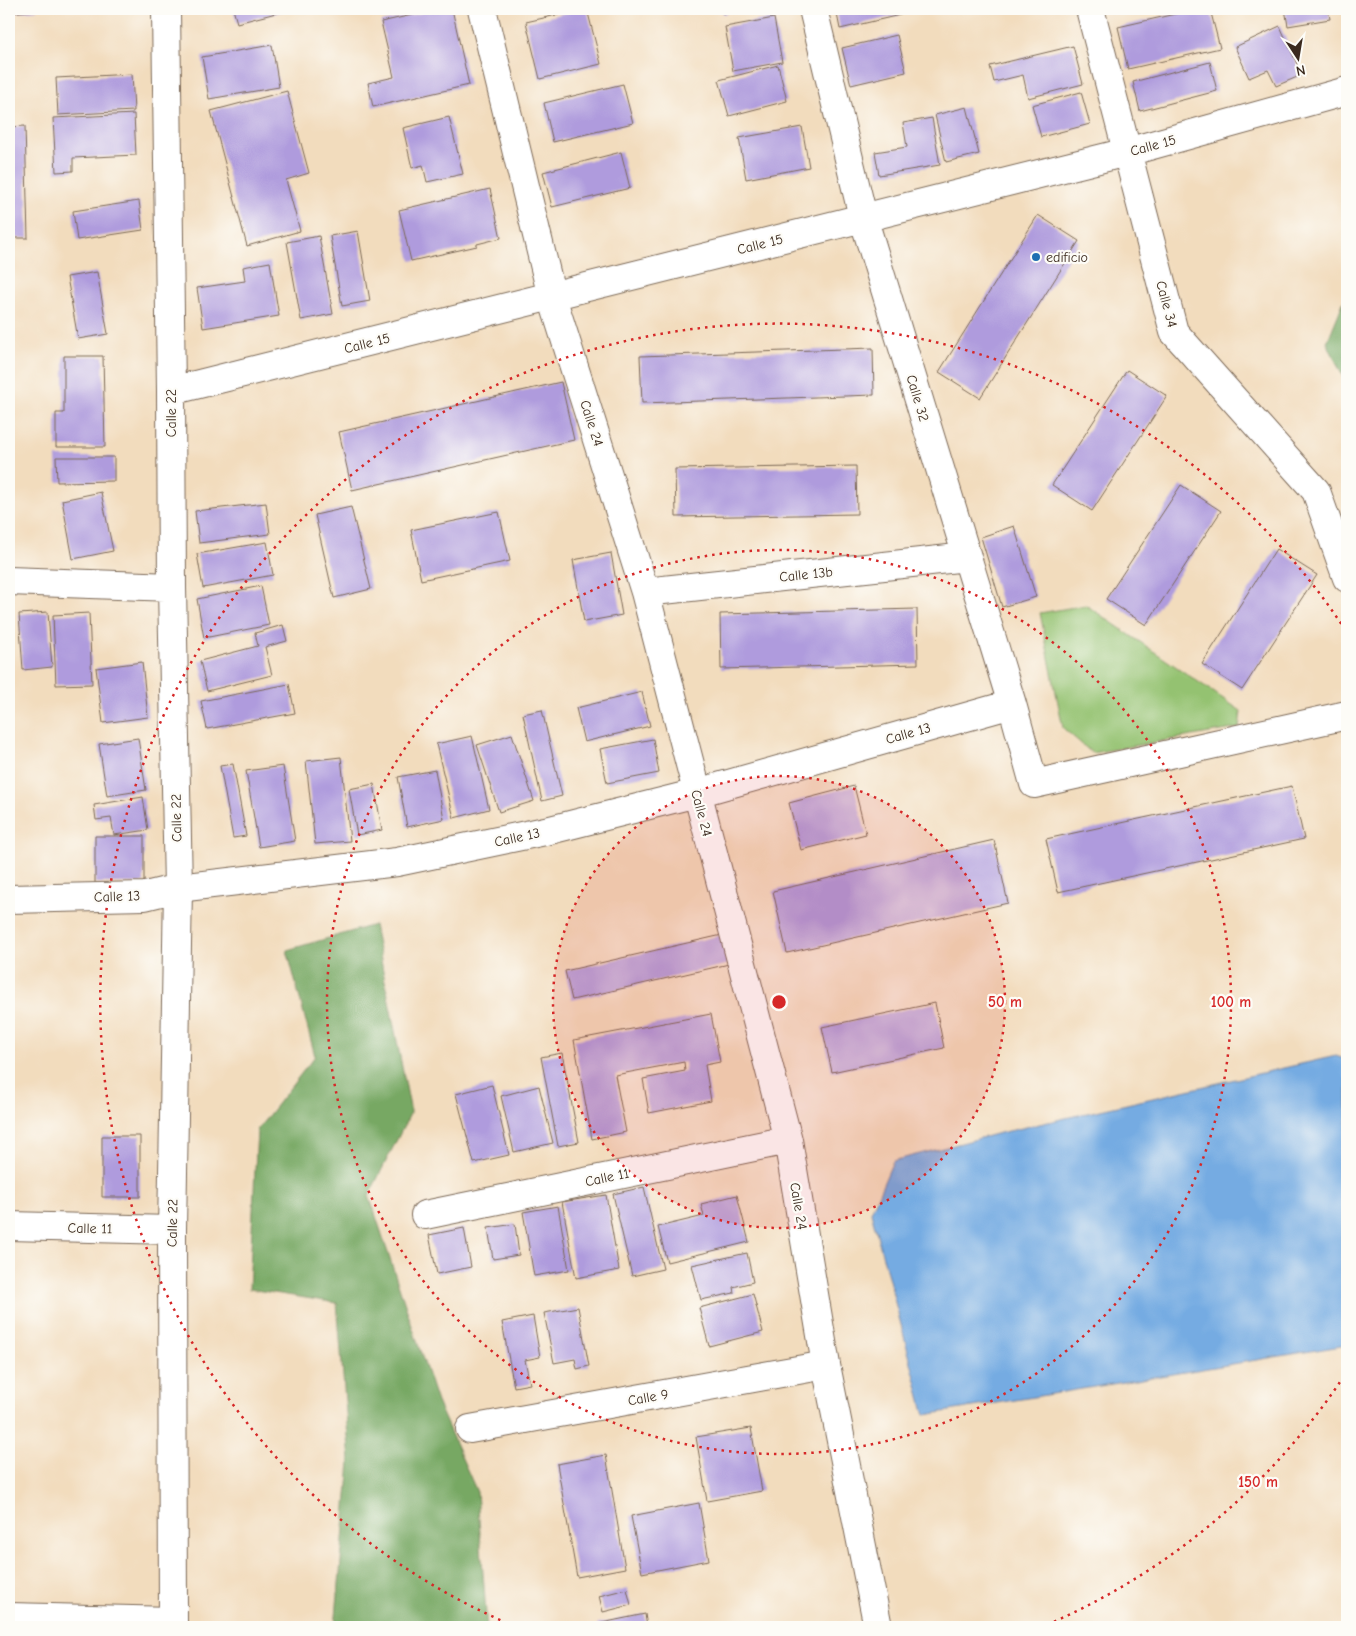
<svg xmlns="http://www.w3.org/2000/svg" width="1356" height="1636" font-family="'Comic Neue',sans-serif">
<rect width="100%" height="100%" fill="#fdfcf7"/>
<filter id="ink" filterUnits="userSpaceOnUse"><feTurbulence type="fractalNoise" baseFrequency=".02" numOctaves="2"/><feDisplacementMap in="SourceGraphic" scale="10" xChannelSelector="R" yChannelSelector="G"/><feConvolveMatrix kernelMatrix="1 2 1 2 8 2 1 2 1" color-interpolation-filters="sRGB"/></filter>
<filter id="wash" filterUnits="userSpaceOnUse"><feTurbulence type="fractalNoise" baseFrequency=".0096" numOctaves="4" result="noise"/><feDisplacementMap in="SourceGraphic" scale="20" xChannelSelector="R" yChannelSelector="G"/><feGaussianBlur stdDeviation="1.12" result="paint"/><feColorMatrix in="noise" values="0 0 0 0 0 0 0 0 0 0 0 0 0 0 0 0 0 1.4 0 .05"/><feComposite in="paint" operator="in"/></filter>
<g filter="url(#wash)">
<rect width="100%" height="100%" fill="#f2dcbd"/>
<path fill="#94c271" stroke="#687648" d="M1086,605L1241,711L1239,728L1092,753L1063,728L1040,613Z"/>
<path fill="#77a863" stroke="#596940" d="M1347,293V386L1327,342Z
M374,925L411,1112L369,1195L437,1402L477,1492L487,1627H335L350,1462L337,1303L249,1289L257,1130L315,1056L287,950Z"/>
<path fill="#74abe2" stroke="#586a80" d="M1336,1056L1347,1060V1345L925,1415L871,1212L893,1161L996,1134Z"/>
<g id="blocks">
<path fill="#af9bdd" d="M9,9H37V10L10,13Z
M233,9H292L237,23Z
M439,9H452L469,85L373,107L368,83L394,77L381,22Z
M583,9H587L601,64L540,79L526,22Z
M722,9H740L723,14Z
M836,9H898L900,15L840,29Z
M1197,9H1210L1220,48L1128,69L1118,27Z
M1285,9H1328L1330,19L1288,26Z
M774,18L782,62L733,71L725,27Z
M1280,26L1302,75L1276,86L1268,70L1249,78L1235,47Z
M897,35L906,72L851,85L842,48Z
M272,45L279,87L209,99L202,57Z
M1073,46L1083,84L1028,98L1023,75L994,82L990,66Z
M1210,62L1217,91L1140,111L1133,82Z
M778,65L787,101L729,116L719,80Z
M132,74L134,111L58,115L56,78Z
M623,84L633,123L553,142L544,103Z
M287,91L309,173L286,180L300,231L247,246L211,111Z
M1081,92L1090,124L1041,137L1032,105Z
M967,107L979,154L946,162L935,115Z
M134,114L136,155L73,158V171L56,172L53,118Z
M449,117L463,174L427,182L423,165L412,168L403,128Z
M932,118L940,165L879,175L875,152L907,147L903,123Z
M25,126L28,238H9V127Z
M802,127L809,167L746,179L739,138Z
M621,152L630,188L552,207L543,172Z
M490,189L501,238L477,244V246L411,261L399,210Z
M139,201L143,230L77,240L73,211Z
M1038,215L1079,241L980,398L939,372Z
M358,231L370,301L342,306L330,236Z
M319,236L333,314L301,320L287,242Z
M270,262L279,316L203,328L197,288L245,281L243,267Z
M97,272L108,334L78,339L67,277Z
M873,348L874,395L642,403L640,356Z
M64,356H103L105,447H56V413H64Z
M1127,370L1167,396L1092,511L1052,485Z
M561,382L574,440L352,490L339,432Z
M56,457H114V481L57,482Z
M856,466L857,514L676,517L675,469Z
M1181,485L1221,511L1146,625L1106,599Z
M101,492L113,551L73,559L62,500Z
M266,503L270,534L199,543L195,511Z
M351,507L371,589L334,598L315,515Z
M499,512L510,561L421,580L411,530Z
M1014,526L1036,597L1002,607L981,537Z
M267,542L273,575L203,588L197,554Z
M1276,549L1317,575L1242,690L1202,664Z
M611,553L622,615L584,622L573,560Z
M261,586L269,625L204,638L197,599Z
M917,609L918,664L721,669L720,614Z
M48,612L52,667L23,670L19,614Z
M89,613L92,684L56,685L53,615Z
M283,625L287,641L265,647L272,675L207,691L200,661L258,646L255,633Z
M142,662L148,717L103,723L96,668Z
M289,684L295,713L207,729L201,701Z
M642,692L650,726L584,742L576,708Z
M542,710L562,796L542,801L523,714Z
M512,734L534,801L499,812L477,745Z
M472,736L489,809L454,818L436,744Z
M138,738L146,790L107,796L99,744Z
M653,739L659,773L607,783L600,749Z
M341,757L350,841L315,844L306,761Z
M233,764L246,836L233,838L220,766Z
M283,766L295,841L259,847L246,771Z
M435,770L444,819L407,827L398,777Z
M374,784L382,830L357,835L349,789Z
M854,786L866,834L801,850L789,803Z
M1292,786L1304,839L1058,892L1046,839Z
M143,797L148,830L114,835L111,818L96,820L94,805Z
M95,836H144V883H95Z
M994,840L1008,903L787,953L773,891Z
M722,935L729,964L572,1000L565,971Z
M935,1003L944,1048L832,1072L822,1027Z
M711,1014L720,1062L705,1065L711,1101L649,1113L643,1079L685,1071L684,1062L615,1075L626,1132L592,1139L574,1040Z
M562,1053L579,1142L558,1146L541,1057Z
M492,1085L509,1155L474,1163L456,1094Z
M539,1086L553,1143L514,1152L501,1096Z
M102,1136H140V1197H102Z
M644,1187L663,1269L632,1276L613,1194Z
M606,1195L619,1270L576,1278L562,1202Z
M737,1195L749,1242L667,1262L658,1227L704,1216L701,1204Z
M558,1206L569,1270L534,1276L523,1212Z
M515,1224L519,1255L493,1259L488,1228Z
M464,1228L471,1267L437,1274L429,1235Z
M747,1253L753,1282L733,1287L734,1293L701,1300L692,1265Z
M753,1294L763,1332L709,1346L699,1308Z
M578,1307L589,1366L577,1369L575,1359L554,1363L544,1313Z
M533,1316L540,1357L525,1360L530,1384L514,1387L502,1322Z
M751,1428L762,1491L707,1501L696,1437Z
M606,1455L625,1568L577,1577L557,1464Z
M699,1503L709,1560L642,1573L631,1516Z
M627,1589L631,1605L603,1612L599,1596Z
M645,1614L647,1627H597V1624Z"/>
</g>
</g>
<g filter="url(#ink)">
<use href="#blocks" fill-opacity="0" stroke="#7b6856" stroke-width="1"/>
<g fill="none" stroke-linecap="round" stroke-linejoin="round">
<g stroke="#7b6856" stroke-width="30">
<path id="street" d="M166,9L171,391L172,587L178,888L172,1230L173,1627
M482,9L552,297L645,592L788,1140L826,1365L878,1627
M813,9L863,217L1012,704L1034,784L1347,715
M1090,9L1174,332L1316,491L1347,578
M171,391L1127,152L1347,91
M9,581L172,587
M645,592L967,557
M9,899L145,896L178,888L397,862L550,830L697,793L1012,704
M425,1215L788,1140
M9,1226L172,1230
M470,1429L826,1365
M9,1617L173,1621"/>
</g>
<use href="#street" stroke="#fff" stroke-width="28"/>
</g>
</g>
<circle cx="779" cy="1002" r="226" fill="#d62828" fill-opacity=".12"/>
<g fill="none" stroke="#d62828" stroke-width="2.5" stroke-dasharray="2.5 5">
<circle cx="779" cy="1002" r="226"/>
<circle cx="779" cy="1002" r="452"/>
<path d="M1344 1376A678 678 0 0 1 1044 1626M514 1626A678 678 0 1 1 1344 628"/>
</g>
<circle fill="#1f6fb2" stroke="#fdfcf7" stroke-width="2" cx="1036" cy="257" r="5"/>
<g text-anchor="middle" stroke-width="4.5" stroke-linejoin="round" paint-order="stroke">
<g font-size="14" fill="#3b2a1e" stroke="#fdfcf7">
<text transform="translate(1153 145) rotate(-15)" y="5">Calle 15</text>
<text transform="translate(760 244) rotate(-14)" y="5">Calle 15</text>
<text transform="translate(1167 304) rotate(75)" y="5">Calle 34</text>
<text transform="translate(367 343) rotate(-14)" y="5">Calle 15</text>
<text transform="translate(918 398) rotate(73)" y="5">Calle 32</text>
<text transform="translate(171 413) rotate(-90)" y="5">Calle 22</text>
<text transform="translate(592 423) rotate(72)" y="5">Calle 24</text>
<text transform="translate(806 574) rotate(-6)" y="5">Calle 13b</text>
<text transform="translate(908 733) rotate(-16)" y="5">Calle 13</text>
<text transform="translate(702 813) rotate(75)" y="5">Calle 24</text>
<text transform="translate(176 818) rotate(-91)" y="5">Calle 22</text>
<text transform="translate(517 837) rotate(-12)" y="5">Calle 13</text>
<text transform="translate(117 896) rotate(-2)" y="5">Calle 13</text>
<text transform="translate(607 1177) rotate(-12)" y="5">Calle 11</text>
<text transform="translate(799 1206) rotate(80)" y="5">Calle 24</text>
<text transform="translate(172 1223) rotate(-89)" y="5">Calle 22</text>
<text transform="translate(90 1228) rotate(1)" y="5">Calle 11</text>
<text transform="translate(648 1397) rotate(-10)" y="5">Calle 9</text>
</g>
<g font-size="14" fill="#3b2a1e" stroke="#fdfcf7" text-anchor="start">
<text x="1046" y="262">edificio</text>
</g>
</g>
<circle cx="779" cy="1002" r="8" fill="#d62828" stroke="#fdfcf7" stroke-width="2.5"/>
<g font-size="15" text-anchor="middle" font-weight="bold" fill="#d62828" stroke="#fdfcf7" stroke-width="4.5" stroke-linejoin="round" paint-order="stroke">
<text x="1005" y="1007">50 m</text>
<text x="1231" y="1007">100 m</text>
<text x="1258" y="1487">150 m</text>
</g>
<rect width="1356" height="1636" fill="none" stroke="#fdfcf7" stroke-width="30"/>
<g transform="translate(1298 58) rotate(168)" stroke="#fdfcf7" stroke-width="4" paint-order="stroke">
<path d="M0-4L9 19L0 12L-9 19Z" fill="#3b2a1e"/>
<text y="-8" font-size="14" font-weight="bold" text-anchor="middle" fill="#3b2a1e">N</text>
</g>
</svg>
